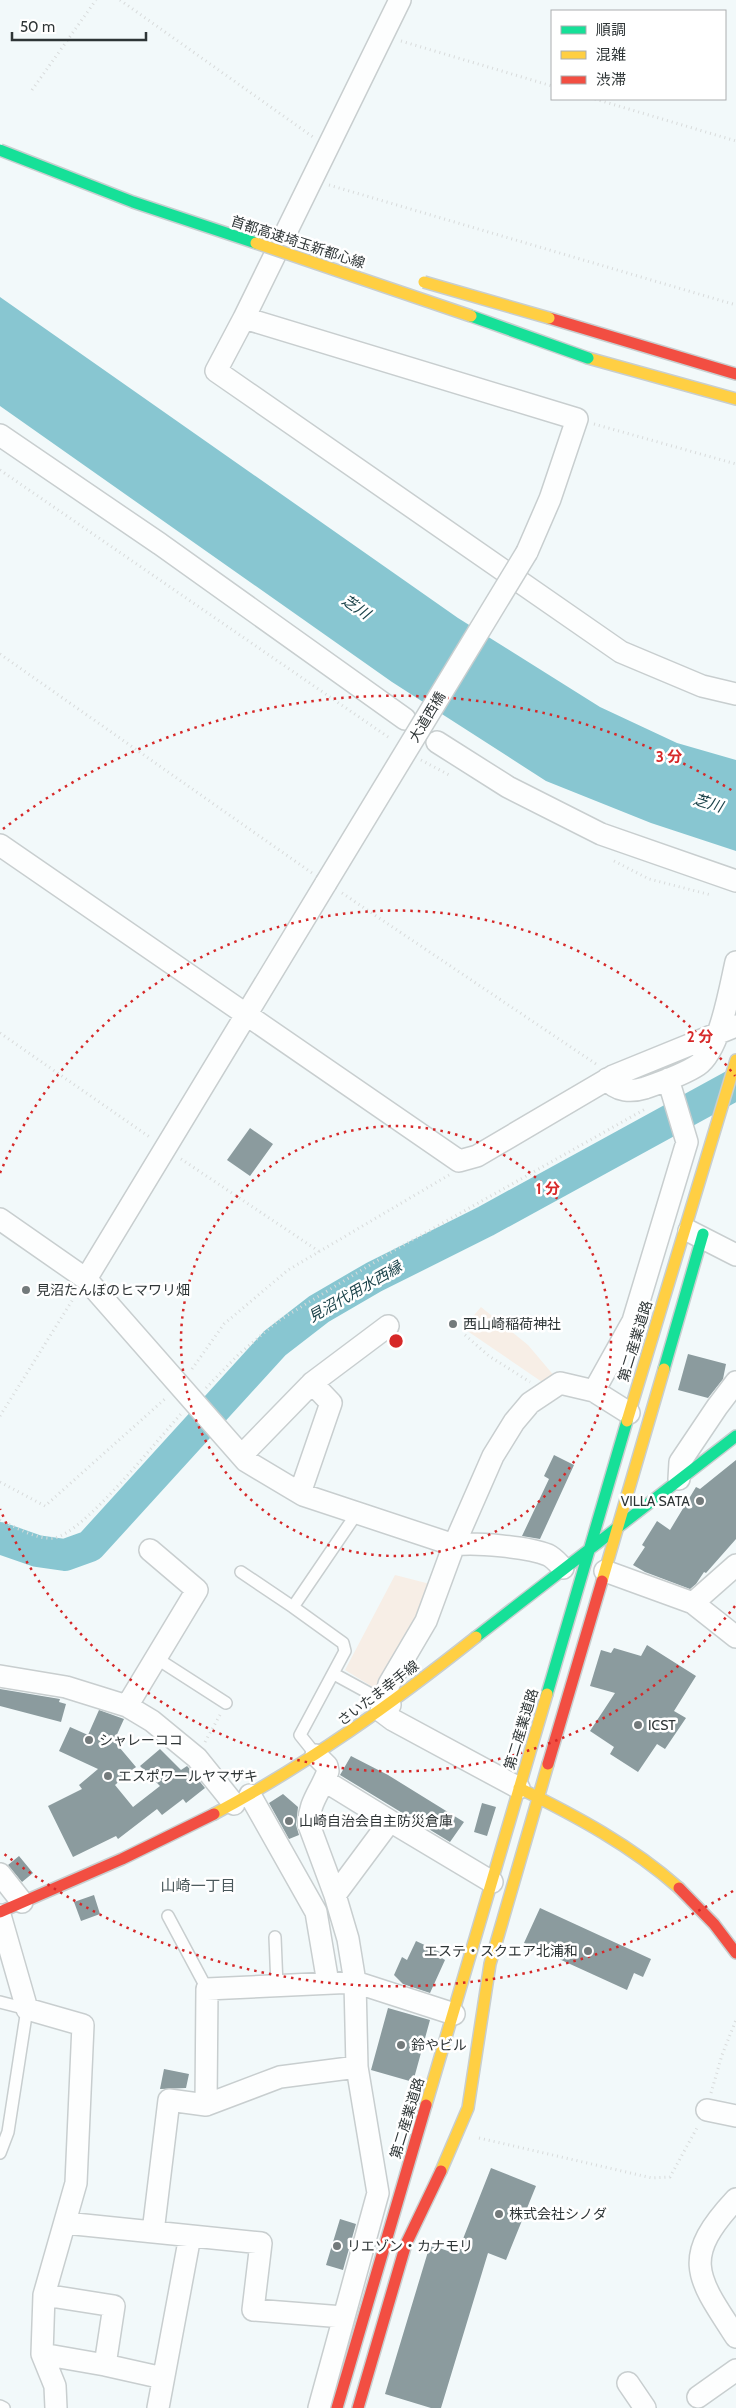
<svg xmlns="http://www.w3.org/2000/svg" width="736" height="2408" font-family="Cabin,'Noto Sans JP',sans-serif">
<rect width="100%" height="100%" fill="#f2f9fa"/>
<path fill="#f7eee6" d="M481,1307L528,1345L556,1378L545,1384L463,1328Z
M395,1575L434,1585L422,1618L376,1689L345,1670Z"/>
<path fill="#88c6d1" d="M0,297L458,618L600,707L677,743L736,760V851L651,823L546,781L392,682L0,406Z"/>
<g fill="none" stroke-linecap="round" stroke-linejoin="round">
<path stroke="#88c6d1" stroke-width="32" d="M0,1538L37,1551L65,1555L90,1546L275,1343L319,1309L374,1277L486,1221L736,1084"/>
</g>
<path fill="#8b9b9e" d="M250,1128L273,1144L250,1176L227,1160Z
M688,1354L726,1364L723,1379L708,1398L678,1390Z
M554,1455L574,1465L540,1539L522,1536L549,1479L544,1476Z
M736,1460V1539L706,1573L704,1572L696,1584L690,1589L645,1572L633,1565L645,1547L642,1545L657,1521L670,1530L696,1487L700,1489Z
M647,1645L696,1676L674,1711L686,1718L665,1749L657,1744L638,1772L610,1754L614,1747L590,1731L615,1693L590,1686L601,1650L611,1653L614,1648L641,1656Z
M0,1689L60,1699L59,1702L66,1704L61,1722L0,1706Z
M99,1710L124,1719L114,1741L136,1767L115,1785L133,1807L160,1786L140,1766L160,1749L181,1770L187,1766L188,1767L205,1788L186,1803L183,1799L162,1815L157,1809L118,1839L116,1836L73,1857L48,1806L82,1789L79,1785L98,1769L59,1751L70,1727L88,1735Z
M351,1756L388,1775L464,1822L450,1842L340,1775Z
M283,1794L298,1807L296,1825L299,1835L289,1839L269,1803Z
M482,1803L496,1807L487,1836L474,1832Z
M19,1856L33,1873L22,1882L8,1865Z
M94,1895L100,1914L81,1921L74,1902Z
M540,1908L651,1959L643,1977L634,1973L627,1990L524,1943Z
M416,1941L442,1953L440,1957L445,1960L430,1993L403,1984L394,1975L402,1957L407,1960Z
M388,2008L430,2020L413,2082L371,2070Z
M164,2069L189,2074L186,2088L160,2089Z
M491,2168L536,2186L506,2260L488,2253L441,2408H431L385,2394L430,2245L457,2254Z
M340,2219L356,2224L343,2270L326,2265Z"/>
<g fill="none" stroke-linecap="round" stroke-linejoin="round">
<g stroke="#c8cecf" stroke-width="14">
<path id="lane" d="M241,1572L293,1607
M156,1658L226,1703
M334,1674L389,1704
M316,1755L300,1735L345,1651L343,1643L293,1607L357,1513
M168,1916L207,1989
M275,1937L277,1986
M0,2002L27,2009L8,2132L0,2153
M0,2406L4,2408"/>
</g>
<g stroke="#c8cecf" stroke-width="24">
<path id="street" d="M400,0L244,318L577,419L550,499L527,552
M244,318L216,371L621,652L702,686L736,694
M0,435L160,544L405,719
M437,742L508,787L601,834L736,881
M0,845L459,1161L477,1156L613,1076L736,1026
M607,1079C616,1092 632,1092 645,1088C662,1082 683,1075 698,1065C720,1050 730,988 736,962
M0,1219L86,1279L246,1461L303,1495L454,1545C475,1542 528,1547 548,1555C554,1558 558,1563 563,1568
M689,1231L736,1255
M86,1279L326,883
M594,1391L629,1413
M242,1455L312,1383L388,1326
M679,1479L680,1462L717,1407L736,1382
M300,1493L331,1403L312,1383
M605,1571L693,1603L736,1637
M693,1603L736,1565
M0,1676L66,1687L127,1706L152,1721L197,1758L234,1804
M390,1705L387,1693L389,1684L426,1621L454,1545L493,1456L514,1422L530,1403L560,1383L594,1391L633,1321L687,1142L668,1079
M127,1706L197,1590L150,1550
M381,1711L393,1720L519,1788
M316,1755L327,1766L328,1771C321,1791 308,1803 309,1825L335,1895L348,1939L355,1982L357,2067L378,2193L319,2408
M325,1781L390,1821
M250,1795L316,1912L328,1983
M0,1874L22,1902
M335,1895L390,1821L492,1882
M0,1915L27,2009L83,2025L76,2183L44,2295L42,2354L55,2386L56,2408
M206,2105L207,1989L355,1982L454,2014
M707,2110L736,2116
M736,2199C681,2258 696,2276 736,2337
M65,2223L261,2243L253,2310L343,2317
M153,2232L169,2100L206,2105L280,2077L357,2067
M44,2295L114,2306L105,2365L163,2378
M42,2354L105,2365
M628,2383L645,2408
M698,2397L736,2370
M158,2408L190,2236"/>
</g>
<g stroke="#c8cecf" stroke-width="14">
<path id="fast" d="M664,1369L703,1234
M476,1637L736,1436
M547,1694L627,1421"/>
</g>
<g stroke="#c8cecf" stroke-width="14">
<path id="slow" d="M588,358L736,399
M627,1421L736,1060
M602,1581L664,1369
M519,1788C576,1816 632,1846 679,1888
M214,1814C308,1764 393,1703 476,1637
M426,2105L547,1694
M441,2171L468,2108L490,1964L548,1764"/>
</g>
<g stroke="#c8cecf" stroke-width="14">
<path id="jam" d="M549,318L736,374
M548,1764L602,1581
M679,1888L714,1924L736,1953
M0,1912L122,1859L214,1814
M337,2408L426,2105
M358,2408L406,2244L441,2171"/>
</g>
<path stroke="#d8dbdb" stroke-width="3" stroke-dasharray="1 4" stroke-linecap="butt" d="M120,0L313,137
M401,41L552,86
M32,90L96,0
M595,99L736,141
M329,185L736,305
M594,424L736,464
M0,470L391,739
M0,654L312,873
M421,760L451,776
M614,861L649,879L711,895
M342,893L596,1064
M0,1033L151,1138
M181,1159L320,1252
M465,1335L489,1356L530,1382
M192,1369L224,1324L288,1270L449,1175
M206,1388L239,1354L278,1321L393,1251L647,1108
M0,1416L75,1296
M0,1482L45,1506L166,1398
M0,1520C16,1527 36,1540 54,1538C84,1533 157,1440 181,1414
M205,1742L220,1715
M711,2093L722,2055L736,2020
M479,2138L652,2178L670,2177L698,2126"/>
<use href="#lane" stroke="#fdfefe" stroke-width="11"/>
<use href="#street" stroke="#fdfefe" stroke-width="21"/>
<use href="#fast" stroke="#16e098" stroke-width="11"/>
<use href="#slow" stroke="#ffcf43" stroke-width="11"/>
<use href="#jam" stroke="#f24e42" stroke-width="11"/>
<g stroke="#c8cecf" stroke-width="24" stroke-linecap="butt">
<path id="street-bridge" d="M326,883L527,552"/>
</g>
<g stroke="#c8cecf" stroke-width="14" stroke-linecap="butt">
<path id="fast-bridge" d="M0,150L133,202L256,243
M471,316L588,358"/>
</g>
<g stroke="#c8cecf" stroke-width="14" stroke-linecap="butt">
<path id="slow-bridge" d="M256,243L471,316
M424,282L549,318"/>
</g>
<use href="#street-bridge" stroke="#fdfefe" stroke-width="21"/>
<use href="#fast-bridge" stroke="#16e098" stroke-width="11"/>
<use href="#slow-bridge" stroke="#ffcf43" stroke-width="11"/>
</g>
<g fill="none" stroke="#d62828" stroke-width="2.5" stroke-dasharray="2.5 5">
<circle cx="396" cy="1341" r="215"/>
<path d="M735 1606A430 430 0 0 1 0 1509M0 1173A430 430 0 0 1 735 1076"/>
<path d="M733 1891A645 645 0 0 1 3 1853M3 829A645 645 0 0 1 733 791"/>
</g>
<g fill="#737a7b" stroke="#fff" stroke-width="2">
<circle cx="26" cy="1290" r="5"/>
<circle cx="453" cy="1324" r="5"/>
<circle cx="700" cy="1501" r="5"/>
<circle cx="638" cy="1725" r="5"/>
<circle cx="89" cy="1740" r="5"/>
<circle cx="108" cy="1776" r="5"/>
<circle cx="289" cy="1821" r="5"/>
<circle cx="588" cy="1951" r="5"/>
<circle cx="401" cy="2045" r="5"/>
<circle cx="499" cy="2214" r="5"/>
<circle cx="337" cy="2246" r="5"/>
</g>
<g text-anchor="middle" stroke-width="5" stroke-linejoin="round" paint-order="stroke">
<g font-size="14" fill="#2e3536" stroke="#fff">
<text transform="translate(298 242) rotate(18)" y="5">首都高速埼玉新都心線</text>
<text transform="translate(427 717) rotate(-59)" y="5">大道西橋</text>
<text transform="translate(635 1341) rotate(-73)" y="5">第二産業道路</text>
<text transform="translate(378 1693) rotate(-37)" y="5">さいたま幸手線</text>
<text transform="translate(521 1729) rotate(-73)" y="5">第二産業道路</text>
<text transform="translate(407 2118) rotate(-73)" y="5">第二産業道路</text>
</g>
<g font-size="14" fill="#2e3536" stroke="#fff" text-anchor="start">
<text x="36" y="1295">見沼たんぼのヒマワリ畑</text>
<text x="463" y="1329">西山崎稲荷神社</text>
<text x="690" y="1506" text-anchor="end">VILLA SATA</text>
<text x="648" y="1730">ICST</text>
<text x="99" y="1745">シャレーココ</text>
<text x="118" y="1781">エスポワールヤマザキ</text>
<text x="299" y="1826">山崎自治会自主防災倉庫</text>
<text x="578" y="1956" text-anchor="end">エステ・スクエア北浦和</text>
<text x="411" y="2050">鈴やビル</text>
<text x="509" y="2219">株式会社シノダ</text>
<text x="347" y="2251">リエゾン・カナモリ</text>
</g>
<g font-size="15" font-style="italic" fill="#1b434a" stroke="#fff">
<text transform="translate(356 607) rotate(35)" y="5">芝川</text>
<text transform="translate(708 803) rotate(17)" y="5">芝川</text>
<text transform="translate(355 1292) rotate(-30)" y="5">見沼代用水西縁</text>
</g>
<g font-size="15" fill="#49575a" stroke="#fff">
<text x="198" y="1891">山崎一丁目</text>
</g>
</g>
<circle cx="396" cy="1341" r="8" fill="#d62828" stroke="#fff" stroke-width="2.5"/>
<g font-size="15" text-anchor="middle" font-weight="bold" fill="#d62828" stroke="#fff" stroke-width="5" stroke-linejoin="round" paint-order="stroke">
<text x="669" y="762">3 分</text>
<text x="700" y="1042">2 分</text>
<text x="548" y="1194">1 分</text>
</g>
<rect x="551" y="10" width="175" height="90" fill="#ffffff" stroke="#abaeaf"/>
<rect x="561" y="26" width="25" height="8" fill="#16e098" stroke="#abaeaf"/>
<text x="596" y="35" font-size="15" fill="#2e3536">順調</text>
<rect x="561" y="51" width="25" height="8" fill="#ffcf43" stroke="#abaeaf"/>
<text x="596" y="60" font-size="15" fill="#2e3536">混雑</text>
<rect x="561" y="76" width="25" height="8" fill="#f24e42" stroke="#abaeaf"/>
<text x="596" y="85" font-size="15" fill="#2e3536">渋滞</text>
<path d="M12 32v8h134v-8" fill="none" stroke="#2e3536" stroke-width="2.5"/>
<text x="20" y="32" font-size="15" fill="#2e3536" stroke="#ffffff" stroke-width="4" paint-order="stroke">50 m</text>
</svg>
